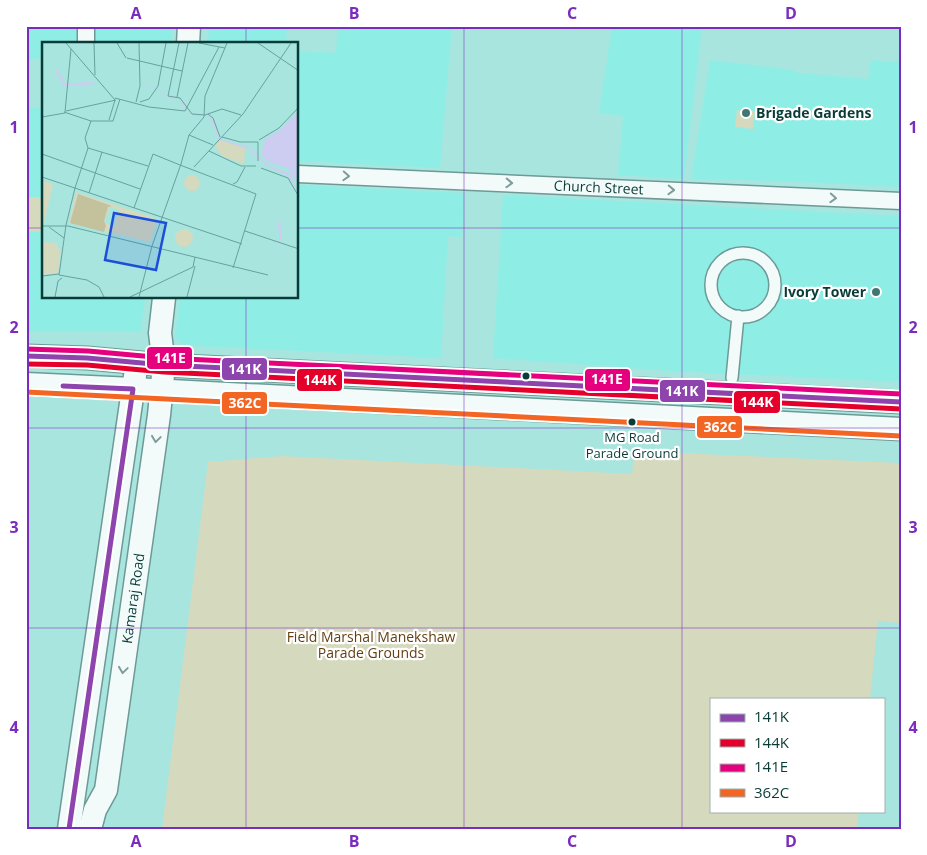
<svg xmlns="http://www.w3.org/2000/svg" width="927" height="855" font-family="'Open Sans',sans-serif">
<rect width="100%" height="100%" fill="#a8e5df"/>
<path fill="#8eeee5" d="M26,26H78L79,44H44V57L26,61Z
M90,26H172L171,44H89Z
M209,26H287L286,44H204L208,41Z
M338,26H452L440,168L298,161V51L336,53Z
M612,26H630L658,30V26H702L684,179L618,175L623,116L599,113Z
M710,60L793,70L798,73L868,79L871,60L901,62V187L782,181L691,179Z
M44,107V197H26V109Z
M298,185L464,193L462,237L448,236L441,358L197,346L180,343L175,337L180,298H298Z
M503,195L901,216V382L671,371L493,358Z
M26,231L44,232V298H145L141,329L140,332H26Z"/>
<path fill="#d5d9be" d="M737,110L755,111L753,129L735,127Z
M26,197H44V232L26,231Z
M634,451L901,463V623L878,621L870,699H711V811H859L857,829H162L208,462L282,456L632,474Z"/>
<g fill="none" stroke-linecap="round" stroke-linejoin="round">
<g stroke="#6d9a96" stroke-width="14">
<path id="pedestrian" d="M711 285a32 32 0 1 1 64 0a32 32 0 1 1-64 0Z
M732,378L738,316"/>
</g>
<g stroke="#6d9a96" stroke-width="19">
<g id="minor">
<path d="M86,44V26"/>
<path id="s1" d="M298,174L901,201"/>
</g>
</g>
<g stroke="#6d9a96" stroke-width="25">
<g id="secondary">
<path d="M188,44L189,26"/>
<path d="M26,356L87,358L164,365L901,402"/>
<path d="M26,384L133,389L901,429"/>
<path d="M69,829L135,376"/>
<path id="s2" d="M90,829L95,810L106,790L159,415L164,365L160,333L164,298"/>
</g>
</g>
<use href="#pedestrian" stroke="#f2fbfa" stroke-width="11"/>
<use href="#minor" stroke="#f2fbfa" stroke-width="16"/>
<use href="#secondary" stroke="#f2fbfa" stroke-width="22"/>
<g stroke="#fff" stroke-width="9">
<path id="bus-1" d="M26,356L87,358L164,365L901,402
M63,386L133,389L69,829"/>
</g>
<g stroke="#fff" stroke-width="9">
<path id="bus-2" d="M26,364L87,365L164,372L901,409"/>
</g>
<g stroke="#fff" stroke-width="9">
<path id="bus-3" d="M26,349L88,351L165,358L901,394"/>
</g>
<g stroke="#fff" stroke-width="9">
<path id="bus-4" d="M26,392L901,436"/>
</g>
<use href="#bus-1" stroke="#8e44ad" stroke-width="5"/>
<use href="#bus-2" stroke="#e4002b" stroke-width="5"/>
<use href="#bus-3" stroke="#e5007d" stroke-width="5"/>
<use href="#bus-4" stroke="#f26522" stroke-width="5"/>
</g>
<defs><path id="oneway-chevron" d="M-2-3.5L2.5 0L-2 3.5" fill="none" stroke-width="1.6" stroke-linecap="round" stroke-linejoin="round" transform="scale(1.25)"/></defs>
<g stroke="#7e9c99">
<use href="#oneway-chevron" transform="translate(346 176) rotate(3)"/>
<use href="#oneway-chevron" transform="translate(509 183) rotate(2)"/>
<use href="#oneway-chevron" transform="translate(671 190) rotate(2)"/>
<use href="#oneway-chevron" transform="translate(833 198) rotate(3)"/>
<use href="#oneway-chevron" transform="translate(156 439) rotate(98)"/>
<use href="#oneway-chevron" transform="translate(123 670) rotate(98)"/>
</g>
<path fill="none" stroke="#7b2cbf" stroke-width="1" stroke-opacity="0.55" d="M246,26V44M464,26V829M682,26V829M26,228H44M298,228H901M246,298V829M26,428H901M26,628H901"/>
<g fill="#417772" stroke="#fff" stroke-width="2">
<circle cx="746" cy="113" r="5"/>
<circle cx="876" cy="292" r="5"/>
</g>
<g fill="#093c38" stroke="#fff" stroke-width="2">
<circle cx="526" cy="376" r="4.5"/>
<circle cx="632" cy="422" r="4.5"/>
</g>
<g text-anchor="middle" stroke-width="4.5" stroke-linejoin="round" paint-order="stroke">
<g font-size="13" fill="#093c38" stroke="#fff">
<text x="632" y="442">MG Road<tspan x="632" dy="16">Parade Ground</tspan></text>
</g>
<g font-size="14" font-weight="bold" fill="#093c38" stroke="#fff" text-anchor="start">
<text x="756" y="118">Brigade Gardens</text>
<text x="866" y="297" text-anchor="end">Ivory Tower</text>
</g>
<g font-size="14" fill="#093c38" stroke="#fff">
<text dy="5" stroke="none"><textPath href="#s1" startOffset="301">Church Street</textPath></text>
<text dy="5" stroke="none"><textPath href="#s2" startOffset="236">Kamaraj Road</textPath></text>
</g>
<g font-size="14" fill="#643f11" stroke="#fff">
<text x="371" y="642">Field Marshal Manekshaw<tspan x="371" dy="16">Parade Grounds</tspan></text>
</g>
</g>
<g transform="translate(42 42)">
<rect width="256" height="256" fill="#a8e5df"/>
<path d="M178,98L203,106L202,122L180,114L173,104ZM142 141a8 8 0 1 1 16 0a8 8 0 1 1-16 0ZM0,138L11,142L2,182H0ZM34,150L110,175L115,179L108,200L27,181ZM68,165L77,168L72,184L62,181ZM133 196a9 9 0 1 1 18 0a9 9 0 1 1-18 0ZM0,200L16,201L15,207H19L16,231L0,233Z" fill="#d5d9be" fill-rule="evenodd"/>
<path d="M36,152L70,164L66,165L62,179L64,184L62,190L28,181Z" fill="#c4c19d"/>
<path d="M98,41L112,44L125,54L138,58L141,61L145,69L147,71L168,74L171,77L178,97L207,105L225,122L249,132L256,149L246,134L223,123L207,107L177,98L168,75L147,72L137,58L125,55L112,45ZM256,69V140L246,126L227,120L219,112L223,97L239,87Z" fill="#cdccf1"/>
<path fill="none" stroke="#cdccf1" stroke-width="2.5" d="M14,28L23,43L52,41M237,180L239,200"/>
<path fill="none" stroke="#68a19c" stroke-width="1" d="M24,1L73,58M52,1L53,33M75,1L84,16M137,1L126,54L138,56L150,72L163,73L180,67L199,73M157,1L183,6M216,1L257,29M85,16L140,29M135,55L146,1M73,56L107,65L143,69L177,5M94,60L98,44L97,1M98,60L107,57L116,44L124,1M24,69L74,58M22,70L49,79M23,70L29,7M166,72L171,76L178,95M0,75L23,71M67,78L73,58M147,93L171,103M180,95L198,100H216M217,98L237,86L257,65M46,106L106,124M167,109L199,124H214M0,112L98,147M216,119V100M139,122L147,93L162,75L163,54L185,1M138,123L214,152L191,226M152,125L201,72L249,1M219,126L246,136L257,155M0,135L200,202M191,142L195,140L203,125M33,146L46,106L43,96L49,79H71L78,57M33,146L24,183L17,233L45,238L57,245L62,255M47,151L60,110M92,166L111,112L138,123M0,184H26L226,233M7,185L22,196M203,189L257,207M0,234L17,232M13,255L16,239L20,236M88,255L151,225L153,215M97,255L110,204L139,122M145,255L153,224"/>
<path fill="#1d4ed8" fill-opacity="0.15" stroke="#1d4ed8" stroke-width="2.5" d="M72,171L124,181L114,228L63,218Z"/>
<rect width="256" height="256" fill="none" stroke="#093c38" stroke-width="2.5"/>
</g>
<g stroke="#fff" stroke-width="2">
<rect x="146" y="346" width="47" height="24" rx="5" fill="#e5007d"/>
<rect x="221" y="357" width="47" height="24" rx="5" fill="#8e44ad"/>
<rect x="584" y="368" width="47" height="24" rx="5" fill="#e5007d"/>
<rect x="296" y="368" width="47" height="24" rx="5" fill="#e4002b"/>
<rect x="659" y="379" width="47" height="24" rx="5" fill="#8e44ad"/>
<rect x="733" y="390" width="48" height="24" rx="5" fill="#e4002b"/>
<rect x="221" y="391" width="47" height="24" rx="5" fill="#f26522"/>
<rect x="696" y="415" width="47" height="24" rx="5" fill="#f26522"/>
</g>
<g font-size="14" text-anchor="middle" font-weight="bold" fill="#fff">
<text x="170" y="363">141E</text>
<text x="245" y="374">141K</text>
<text x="607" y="384">141E</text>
<text x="320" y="385">144K</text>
<text x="682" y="396">141K</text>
<text x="757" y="407">144K</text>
<text x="245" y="408">362C</text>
<text x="720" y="432">362C</text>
</g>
<rect width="927" height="855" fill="none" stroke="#ffffff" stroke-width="55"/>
<rect x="710" y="698" width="175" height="115" fill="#ffffff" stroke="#9db1af"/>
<rect x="720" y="714" width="25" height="8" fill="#8e44ad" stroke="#9db1af"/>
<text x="754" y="722" font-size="15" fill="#093c38">141K</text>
<rect x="720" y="739" width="25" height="8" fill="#e4002b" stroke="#9db1af"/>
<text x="754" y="748" font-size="15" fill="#093c38">144K</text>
<rect x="720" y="764" width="25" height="8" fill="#e5007d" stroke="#9db1af"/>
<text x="754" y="772" font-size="15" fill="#093c38">141E</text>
<rect x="720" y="789" width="25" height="8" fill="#f26522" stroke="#9db1af"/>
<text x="754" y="798" font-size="15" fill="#093c38">362C</text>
<rect x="28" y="28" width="872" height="800" fill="none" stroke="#7b2cbf" stroke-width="2"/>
<g font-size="16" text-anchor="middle" font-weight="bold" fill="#7b2cbf">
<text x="136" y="19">A</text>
<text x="354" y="19">B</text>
<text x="572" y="19">C</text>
<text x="791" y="19">D</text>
<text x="14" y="133">1</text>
<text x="913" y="133">1</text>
<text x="14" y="333">2</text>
<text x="913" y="333">2</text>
<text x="14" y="533">3</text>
<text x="913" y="533">3</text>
<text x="14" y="733">4</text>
<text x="913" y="733">4</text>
<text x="136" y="847">A</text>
<text x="354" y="847">B</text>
<text x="572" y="847">C</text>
<text x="791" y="847">D</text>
</g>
</svg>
